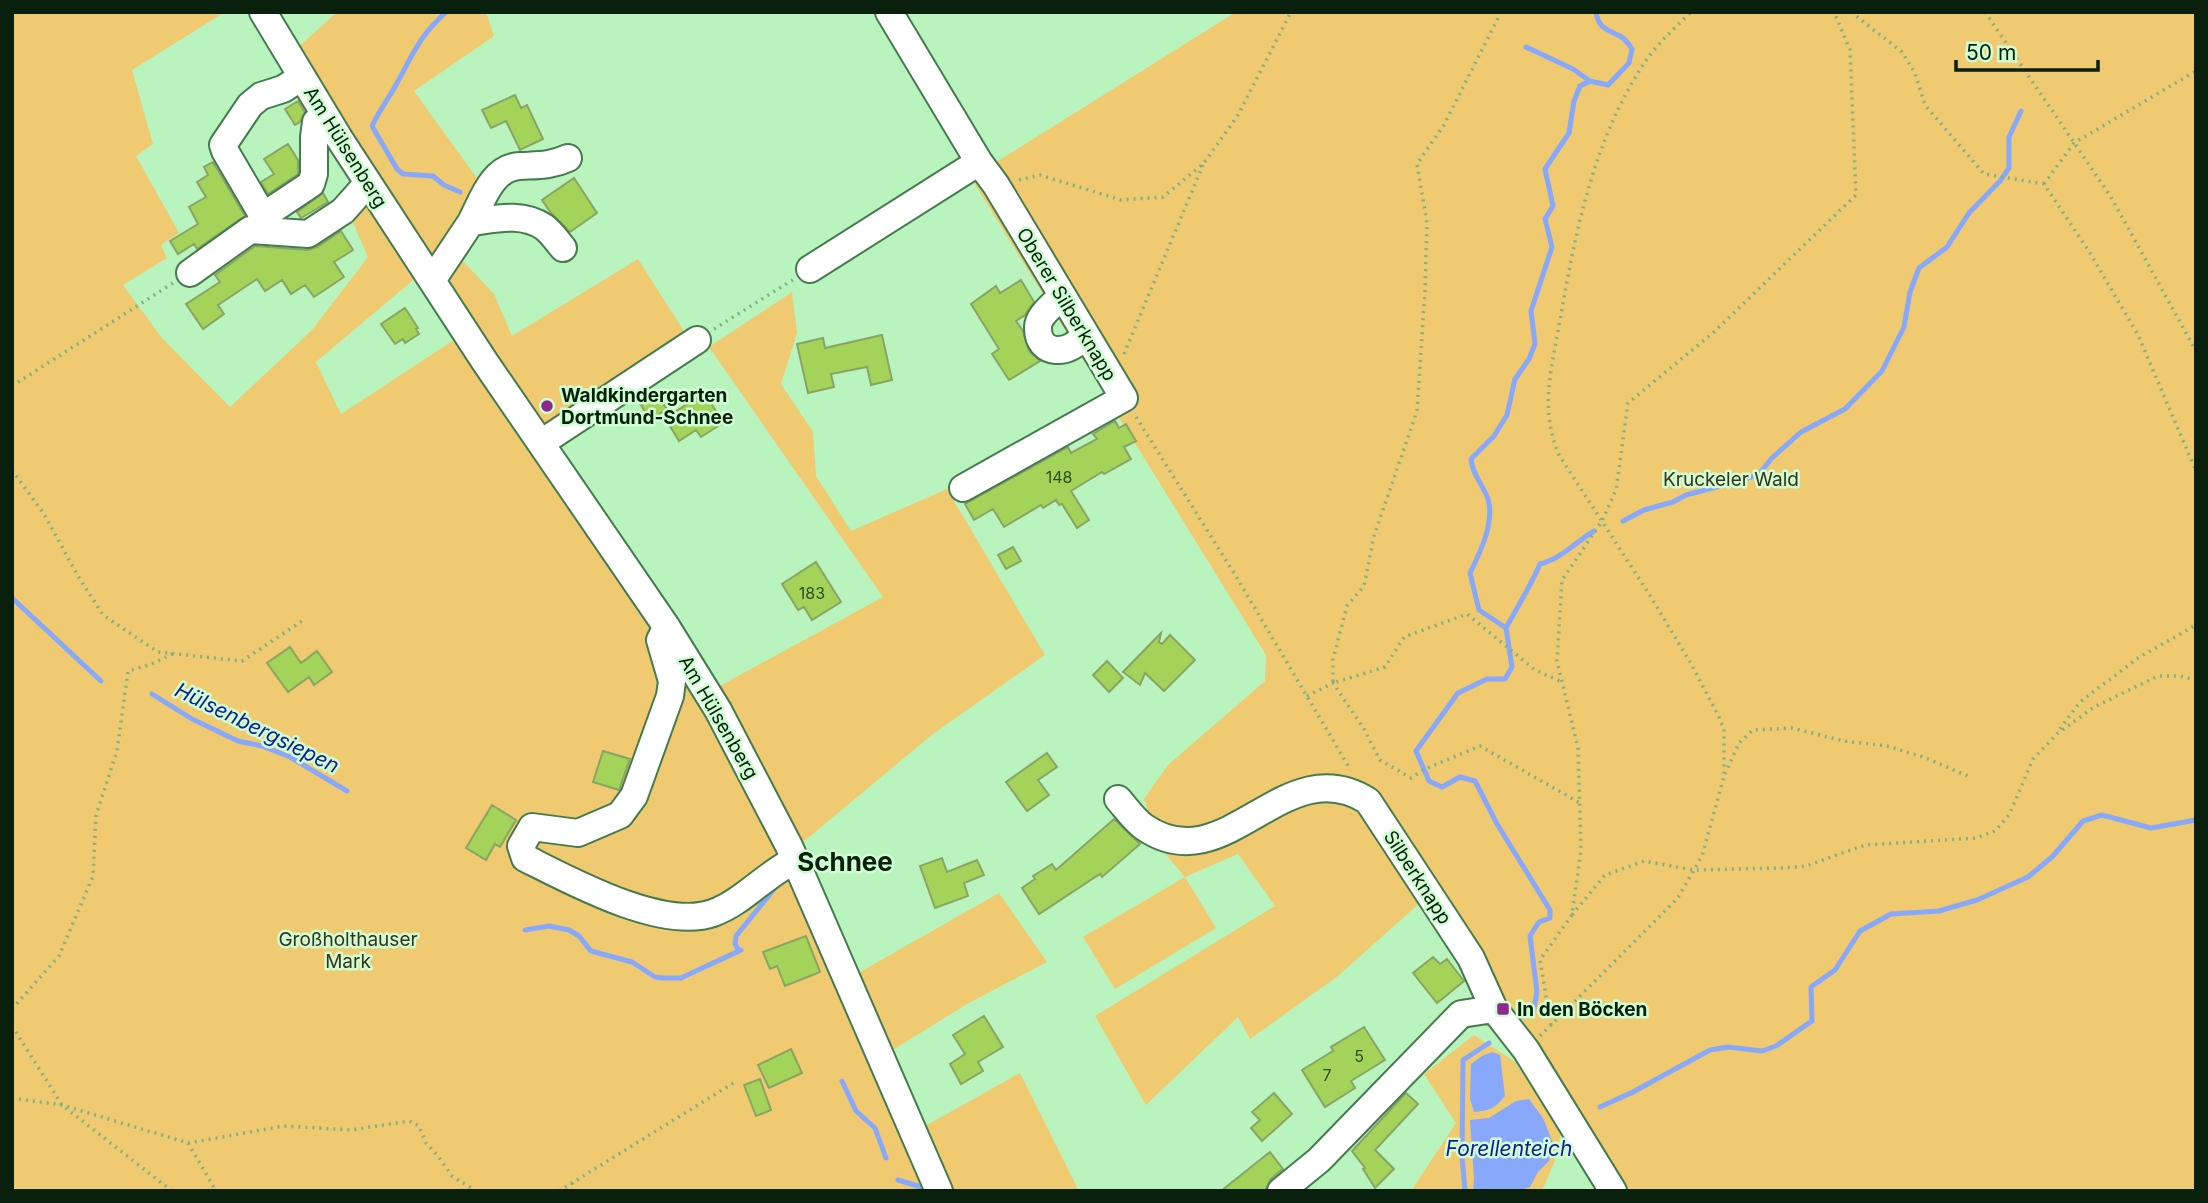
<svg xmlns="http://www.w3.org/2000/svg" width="2208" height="1203" font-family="Inter,sans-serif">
<rect width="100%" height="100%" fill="#b9f4bf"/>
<path fill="#efca70" d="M12,12H225L132,70L153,144L136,156L179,233L161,245L167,258L123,285L162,338L230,407L312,330L368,257L350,216L376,182L295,50L337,12H486L494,36L414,91L479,181L444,241L494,294L512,336L638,259L689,339L545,435L418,276L316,362L341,414L457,338L723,726L928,1191H12Z
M1236,12H2196V1191H1619L1432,892L1338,976L1250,1039L1238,1017L1146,1105L1095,1016L1275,906L1238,854L1185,877L1216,928L1115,989L1083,937L1185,877L1161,849L1144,799L1168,765L1265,681L1266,655L971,178Z
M792,292L797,333L781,384L813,432L816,476L851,531L947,489L1045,655L933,734L802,843L716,688L883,597L709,347Z
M999,893L1047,962L967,1004L880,1058L846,980Z
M1474,1035L1514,1061L1562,1128L1556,1158L1542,1191H1411L1456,1123L1424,1074Z
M1020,1073L1079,1191H946L918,1130Z"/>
<path fill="#88a8fc" d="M1492,1052L1500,1055L1505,1096C1496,1108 1489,1111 1474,1112L1470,1099L1471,1064L1482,1056Z
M1529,1099L1543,1118L1553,1143L1549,1161L1538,1172L1530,1187L1517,1191H1473L1474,1178L1470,1120L1489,1118L1516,1101Z"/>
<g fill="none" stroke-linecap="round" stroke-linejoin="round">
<path stroke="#88a8fc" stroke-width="5" d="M446,12C419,37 414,52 397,83C389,98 379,111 372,126L397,169L403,174L433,176L444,185L460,192
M1526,47L1573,69L1590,81
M1623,521L1644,510L1673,502L1686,495L1743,480L1759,474L1772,458L1801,432L1845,409L1882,371L1904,327L1910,292L1919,268L1947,247L1969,213L2000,181L2009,168V137L2021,111
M12,598L101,681
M1506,628C1518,606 1530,587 1540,564C1561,559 1576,542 1594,531
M152,694L192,719L238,741L262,746L290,757L347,791
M525,930L549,926L569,930L579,936L591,951L632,962L655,977L662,978H681L741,950
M739,951L735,944L736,936L779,883
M1520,1017L1533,1013L1537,992L1530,936L1539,922L1550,918V910L1497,824L1475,781L1460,777L1442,787L1429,781L1416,751L1458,693L1487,679H1505L1512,667L1506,628L1479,610L1470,573C1480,553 1495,522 1488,499C1483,485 1472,474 1471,459L1494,436L1507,415L1515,379L1529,359L1535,344L1531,311L1552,247L1545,219L1553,206L1545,169L1569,133L1574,101L1580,86L1590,81L1608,85L1629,63L1632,49C1629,44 1625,39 1620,36C1606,29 1599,29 1596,12
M842,1081L856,1111L875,1128L886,1158
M1600,1107L1633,1092L1710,1050L1728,1047L1762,1051L1776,1046L1812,1021L1811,987L1835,970L1860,931L1891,914L1939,911L1977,900L2028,877L2053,856L2083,821L2102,815L2151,828L2196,820
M898,1180L921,1187L922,1191
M1465,1191L1462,1156L1463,1060L1489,1043"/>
</g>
<path fill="#a4d359" stroke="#89a464" stroke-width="2" d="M515,95L521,108L527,105L543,139L520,150L506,121L491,128L482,110Z
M298,101L305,112L300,122L295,125L285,109Z
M288,144L298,160V174L268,194L261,182L274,174L264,159Z
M213,162L245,216L197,249L194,244L178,254L170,241L198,224L189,207L206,197L197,182L208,175L204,167Z
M574,178L597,213L570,232L551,213L542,200Z
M323,193L328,202L301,218L297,212Z
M341,231L353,250L334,262L344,277L314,297L305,285L291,294L282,280L265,291L257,279L218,305L224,314L203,329L186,304L220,282L215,275L255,246L308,250L317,247Z
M1021,280L1034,302L1025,315L1016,321L1023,331L1029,351L1040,361L1009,380L992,354L999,349L971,304L996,286L1000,293Z
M405,308L418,328L416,329L419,334L405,343L403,339L395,344L381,324Z
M882,335L892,380L871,385L867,367L831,374L834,387L808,393L797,344L823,338L825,348Z
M654,390L667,409L650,420L638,400Z
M705,393L723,423L701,437L696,430L679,441L665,418Z
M1115,421L1119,428L1126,424L1136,441L1124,447L1131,459L1104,474L1102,472L1071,491L1089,520L1077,528L1062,504L1059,505L1056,500L1043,508L1041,505L1004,527L993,509L974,520L965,504L1068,447L1071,453L1097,439L1093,434Z
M1013,547L1021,561L1006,569L998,555Z
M816,562L841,602L812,620L804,607L798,610L782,584Z
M1161,633L1159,642L1162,644L1170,635L1195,660L1164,691L1145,673L1140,685L1123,672Z
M290,647L301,663L317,651L332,672L314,685L309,677L288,692L267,663Z
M1107,661L1123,678L1109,692L1093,675Z
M603,751L630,759L619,790L593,782Z
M1047,753L1057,767L1038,780L1049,795L1027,811L1006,782Z
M492,805L516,820L500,847L495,844L486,860L466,848Z
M1114,819L1140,844L1102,877L1100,874L1039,914L1022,888L1035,879L1033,876L1052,864L1056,870Z
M942,858L947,872L977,860L984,875L964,883L968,896L935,908L920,866Z
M806,936L820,972L785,986L777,966L770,969L763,952Z
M1433,957L1440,964L1447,959L1464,981L1437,1003L1413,973Z
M984,1016L1003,1047L978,1062L983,1071L961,1084L950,1064L965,1054L953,1035Z
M1364,1027L1385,1060L1351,1081L1355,1088L1325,1107L1302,1070L1333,1051L1331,1047Z
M791,1049L802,1073L769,1088L758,1065Z
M760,1079L771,1110L756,1116L744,1085Z
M1274,1093L1292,1114L1262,1141L1251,1128L1260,1120L1252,1112Z
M1406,1093L1418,1104L1375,1150L1394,1169L1375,1188L1363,1169L1365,1168L1352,1151Z
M1270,1152L1283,1169L1271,1179L1265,1191H1221Z"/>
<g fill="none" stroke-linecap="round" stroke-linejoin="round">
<g stroke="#457b4d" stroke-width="30">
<path id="minor" d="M263,12L339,138L485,362L666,626L718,710L789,846L939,1191
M889,12L979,162L996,185L1124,398L963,488
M263,216L225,151L223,145L250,105L261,96L283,89L302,77
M471,222C482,201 492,167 520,166C539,165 550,166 568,158
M256,230L263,216L311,184L314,174V137L316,122L325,116
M810,269L979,162
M190,273L250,230L308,234L343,211L368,183
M433,279L471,222C495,219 522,212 544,227C551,232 557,241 563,248
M1062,297C1054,303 1038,316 1038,327C1037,357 1071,356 1085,334
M541,443L697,340
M663,634L660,640L672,681L670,696L634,796L620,815L578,833L532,827L521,846L525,858C571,881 662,931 713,913C743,902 766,874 795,860
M1118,799C1126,808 1134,820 1144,827C1226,884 1284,747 1368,801L1471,958L1494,1009L1526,1050L1613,1191
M1281,1191L1319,1160L1461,1014L1494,1009"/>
</g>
<path stroke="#81b186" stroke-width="3.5" stroke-dasharray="2 5" stroke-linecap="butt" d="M1501,12L1444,125L1417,164L1427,223L1425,291L1417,411L1374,536L1364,586L1347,606L1333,659V683L1385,667L1404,637L1467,614L1535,670L1562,682
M1851,12L1902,52L1915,73L1925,105L1984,174L2044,184L2090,253L2138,335L2196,471
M1985,12L2111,197L2196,351
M1019,180L1040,175L1121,200L1163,197L1204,163L1238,115L1291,12
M2044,184L2074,143L2196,71
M714,329L794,279
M1124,354L1203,165
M12,386L173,283
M1136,417L1234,573L1350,769
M12,470L44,514L78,576L103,615L158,652L242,661L305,619
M1307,696L1333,683L1364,729L1380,760L1411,778L1423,770L1480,746L1580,803
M2060,729L2080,702L2138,658L2196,625
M1725,774L1739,743L1753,730L1792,728L1844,741L1887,746L1926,758L1970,777
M1572,915L1605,875L1644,861L1694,870L1781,868L1806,866L1865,845L1976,838L1995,831L2009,815L2033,759L2057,734L2094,707L2158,676H2180L2196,680
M12,1009L59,956L93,876L96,815L117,751L128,671L152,664L174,653
M1551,1025L1540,960L1572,915L1581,850L1578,748L1557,661L1562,580L1602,521L1616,490L1628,403L1714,332L1856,195L1850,50L1834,12
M12,1026L62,1105L172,1191
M1540,1036L1677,899L1702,856L1724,776V729L1718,715L1690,662L1649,594L1559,455C1539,408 1552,368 1560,320C1576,229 1594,137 1647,59C1659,42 1676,27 1691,12
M12,1098L62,1105L188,1143L284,1126L351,1130L409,1121L419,1126L426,1143L438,1156L452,1176L476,1191
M188,1143L216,1191
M572,1183L575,1191
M559,1191L735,1082"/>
<use href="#minor" stroke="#fff" stroke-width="26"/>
</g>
<g fill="#8d288f" stroke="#cffed3" stroke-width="2.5">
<circle cx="547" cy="406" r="7"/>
<rect x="1496" y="1002" width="14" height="14" rx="3.5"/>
</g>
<g text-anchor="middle" stroke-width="5" stroke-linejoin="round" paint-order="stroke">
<g font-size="16" fill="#304d20">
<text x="1059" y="483">148</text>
<text x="812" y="599">183</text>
<text x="1359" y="1062">5</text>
<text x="1327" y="1081">7</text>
</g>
<g font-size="19" fill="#09200d" stroke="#cffed3">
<text transform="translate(346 147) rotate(58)" y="7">Am Hülsenberg</text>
<text transform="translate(1067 304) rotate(59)" y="7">Oberer Silberknapp</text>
<text transform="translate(719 717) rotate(60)" y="7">Am Hülsenberg</text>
<text transform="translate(1418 877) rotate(57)" y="7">Silberknapp</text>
</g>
<g font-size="19" font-weight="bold" fill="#09200d" stroke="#cffed3" text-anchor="start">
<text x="561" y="402">Waldkindergarten<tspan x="561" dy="22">Dortmund-Schnee</tspan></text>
<text x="1517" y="1016">In den Böcken</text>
</g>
<g font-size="19" fill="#3b311b" stroke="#cffed3">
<text x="1731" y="486">Kruckeler Wald</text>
<text x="348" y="946">Großholthauser<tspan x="348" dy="22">Mark</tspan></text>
</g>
<g font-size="21" font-style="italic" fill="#101b94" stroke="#cffed3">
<text transform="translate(257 728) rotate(26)" y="7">Hülsenbergsiepen</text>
<text x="1509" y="1156">Forellenteich</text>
</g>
<g font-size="26" font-weight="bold" fill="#09200d" stroke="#cffed3">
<text x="845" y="871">Schnee</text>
</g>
</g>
<rect width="2208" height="1203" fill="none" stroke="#09200d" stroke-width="28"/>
<path d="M1956 60v10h142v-10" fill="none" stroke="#09200d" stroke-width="3.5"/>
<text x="1966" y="60" font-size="21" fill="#09200d" stroke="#cffed3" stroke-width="5" paint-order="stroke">50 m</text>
</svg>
